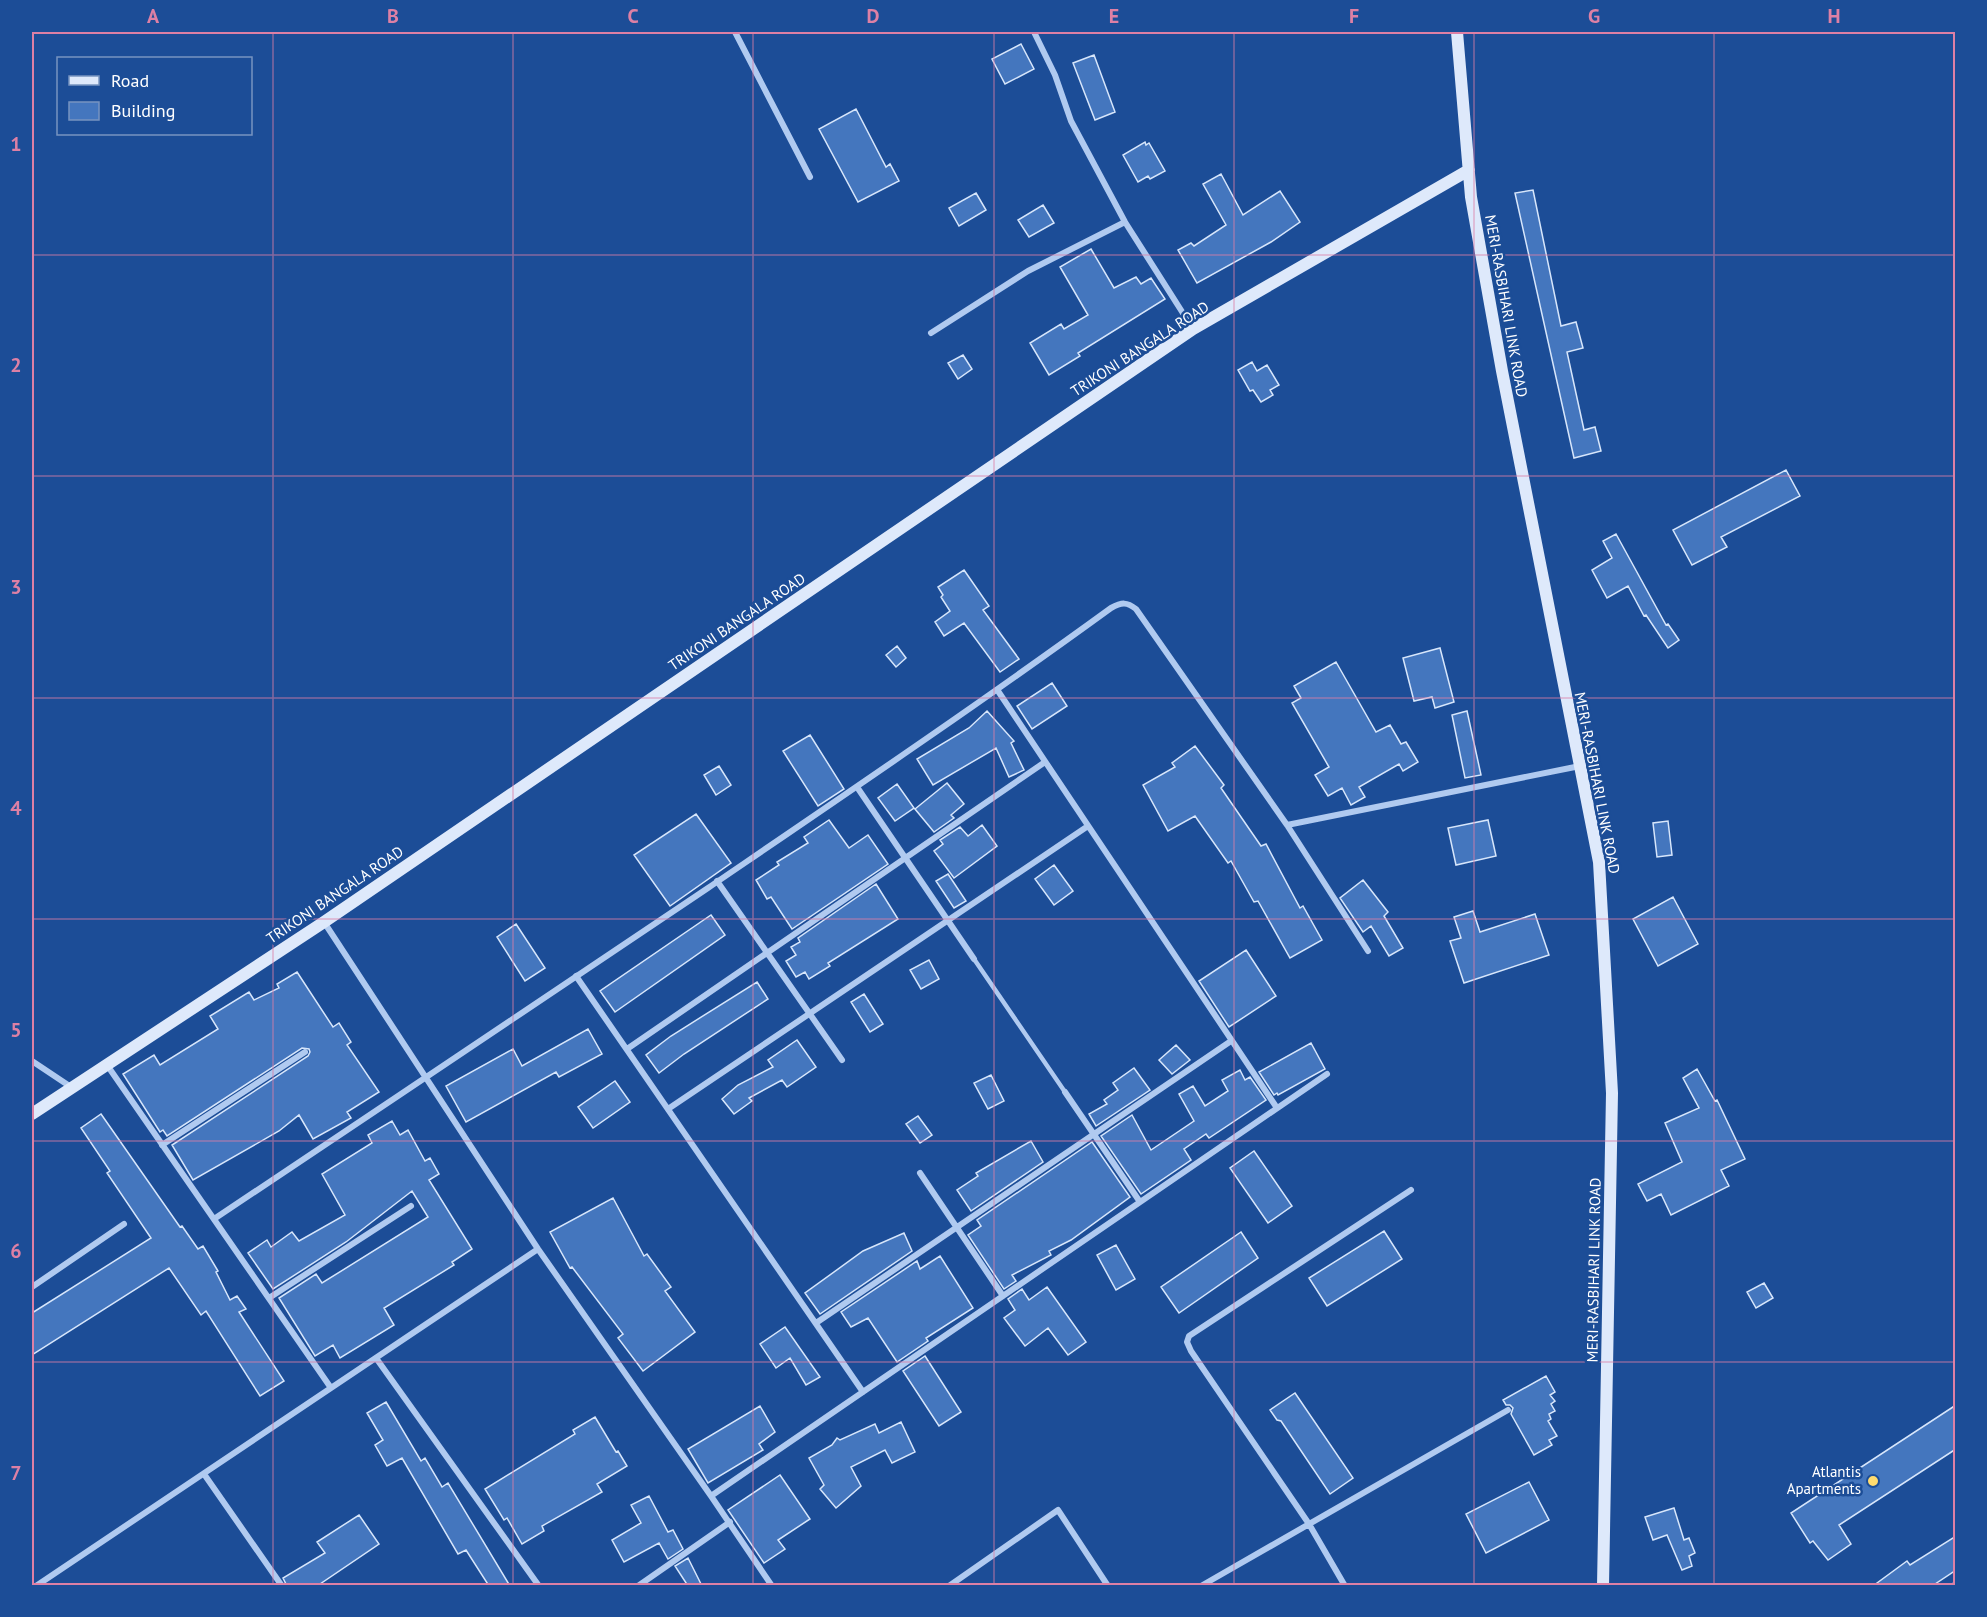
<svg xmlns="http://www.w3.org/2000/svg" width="1987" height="1617" font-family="'PT Sans',sans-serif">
<rect width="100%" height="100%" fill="#1c4d97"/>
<path fill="#4476be" stroke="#d7e6fb" stroke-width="1.5" d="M1021,44L1034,69L1005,84L992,59Z
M1094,55L1115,112L1095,120L1073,63Z
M856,109L886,167L890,164L899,181L858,202L819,129Z
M1145,142L1146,145L1149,143L1165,171L1150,179L1148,176L1138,182L1123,155Z
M1221,174L1243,215L1280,191L1300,222L1271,242L1197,283L1178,250L1191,243L1194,246L1226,225L1203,184Z
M1533,190L1561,326L1576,322L1583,348L1567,352L1584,430L1595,427L1601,451L1574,458L1515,193Z
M976,193L986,210L959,226L949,208Z
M1043,205L1054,223L1029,237L1018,220Z
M1091,249L1114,288L1136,277L1141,284L1151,278L1165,299L1078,353L1080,356L1049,375L1030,343L1061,324L1064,329L1088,315L1060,267Z
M963,355L972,369L958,379L948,363Z
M1252,362L1257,371L1267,365L1279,385L1270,390L1273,395L1261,402L1253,390L1250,391L1238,370Z
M1786,470L1800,496L1721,537L1727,547L1692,565L1673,530Z
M1616,534L1666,625L1668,624L1679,640L1668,648L1646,615L1644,616L1628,586L1607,598L1592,570L1612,558L1603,541Z
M964,570L989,606L983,610L1019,659L1000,672L964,623L944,636L935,622L950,611L941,597L943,595L938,587Z
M897,646L906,658L896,667L886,655Z
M1440,648L1454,702L1435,708L1432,697L1414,701L1403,658Z
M1336,662L1376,732L1390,725L1401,744L1406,742L1418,762L1403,771L1399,764L1359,787L1365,797L1351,805L1342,788L1328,796L1315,775L1329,767L1292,703L1301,698L1294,686Z
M1052,683L1067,706L1032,729L1017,706Z
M987,711L1014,741L1011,743L1024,770L1009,777L996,748L933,785L917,759L969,728Z
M1467,711L1481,775L1465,778L1452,715Z
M810,735L844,789L818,806L783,751Z
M1195,746L1224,785L1221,788L1261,846L1266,844L1300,908L1303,906L1322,940L1290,958L1258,901L1254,902L1231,861L1228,863L1195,816L1168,831L1143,785L1175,767L1172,763Z
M719,766L731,785L716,795L704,775Z
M947,783L964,804L951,815L954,818L934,832L915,809Z
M897,784L914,808L895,821L878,798Z
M696,814L731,863L670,906L634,855Z
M829,820L849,848L868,835L888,864L792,929L771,897L767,899L756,880L779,865L777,862L808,843L804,837Z
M1488,820L1496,856L1456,865L1448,828Z
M1668,821L1672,855L1657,857L1653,823Z
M982,825L997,846L954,878L934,851L943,844L940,840L960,827L968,836Z
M1054,865L1073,891L1054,905L1035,879Z
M948,874L966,901L954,908L936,881Z
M1363,880L1388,912L1384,916L1403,948L1389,956L1371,926L1363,932L1340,898Z
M876,884L898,919L828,963L830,966L809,979L805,972L796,977L786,961L796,955L791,947L800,942L798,938Z
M1673,897L1698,944L1658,966L1633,919Z
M1473,911L1480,932L1535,914L1549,955L1464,983L1450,941L1461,938L1454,917Z
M711,915L725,935L615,1012L600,991Z
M516,924L545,968L525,981L497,937Z
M1246,950L1276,996L1229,1027L1199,981Z
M929,960L939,979L921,989L910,970Z
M297,972L333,1027L339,1023L351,1042L347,1045L379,1092L347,1112L351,1118L313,1139L299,1115L279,1131L193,1180L172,1145L308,1056L310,1052L309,1049L302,1048L167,1136L163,1130L160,1132L123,1074L154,1055L160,1065L218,1029L210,1016L249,992L254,1000L279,988L277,984Z
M757,982L768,999L684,1054L659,1073L646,1055L671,1036Z
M864,994L883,1024L870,1032L851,1002Z
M588,1029L602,1054L559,1077L556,1072L466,1122L446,1086L513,1049L522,1066Z
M797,1040L816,1067L787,1087L782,1080L749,1098L752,1101L734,1114L722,1099L738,1085L773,1067L768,1060Z
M1311,1043L1325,1069L1278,1095L1277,1093L1274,1095L1259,1072Z
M1176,1045L1190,1060L1172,1074L1159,1060Z
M1134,1068L1150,1090L1096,1126L1089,1114L1107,1104L1104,1100L1118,1090L1113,1083Z
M1697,1069L1715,1101L1717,1100L1745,1159L1721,1170L1729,1186L1671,1215L1661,1194L1647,1201L1638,1184L1682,1162L1665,1123L1699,1108L1683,1078Z
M1240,1070L1245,1080L1250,1077L1266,1100L1209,1138L1206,1134L1184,1149L1191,1160L1141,1194L1101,1136L1132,1115L1151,1150L1194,1121L1179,1094L1193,1086L1205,1106L1228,1091L1222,1080Z
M991,1075L1004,1101L988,1109L974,1083Z
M615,1081L630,1102L593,1128L578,1107Z
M101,1114L180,1227L182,1226L198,1249L203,1246L218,1271L216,1272L230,1300L237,1296L246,1309L239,1312L284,1381L260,1396L206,1311L201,1315L169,1268L32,1355V1313L151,1238L107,1173L110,1171L81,1128Z
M918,1116L932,1135L920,1143L906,1124Z
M392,1121L400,1135L408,1130L425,1161L430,1158L439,1174L429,1180L472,1249L452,1262L454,1265L384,1308L394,1325L340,1358L333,1345L315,1356L279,1298L316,1274L322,1283L428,1217L412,1191L346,1242L273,1289L248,1253L267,1240L271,1247L292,1232L299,1241L345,1215L322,1174L372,1143L368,1135Z
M1031,1141L1043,1162L971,1211L957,1190L978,1176L976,1173Z
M1092,1142L1130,1197L1071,1240L1049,1251L1051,1255L1012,1275L1016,1281L1004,1289L968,1235L981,1226L977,1220Z
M1254,1151L1292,1206L1268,1223L1230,1168Z
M613,1198L644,1256L647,1254L671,1287L665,1291L695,1332L643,1371L618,1338L623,1334L572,1267L570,1268L550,1232Z
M1384,1231L1402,1259L1327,1306L1309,1278Z
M1241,1232L1258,1258L1179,1313L1161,1287Z
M904,1233L912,1251L820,1314L805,1293L863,1251Z
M1116,1245L1135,1279L1116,1290L1097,1255Z
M940,1256L973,1308L926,1338L928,1341L897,1362L868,1318L851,1327L841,1312L917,1261L920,1269Z
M1764,1283L1773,1298L1756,1308L1747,1292Z
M1047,1287L1086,1342L1068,1355L1048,1328L1025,1346L1004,1318L1015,1310L1008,1299L1022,1289L1029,1300Z
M785,1327L820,1377L806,1385L790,1358L776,1368L760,1344Z
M925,1356L961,1412L939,1426L903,1371Z
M1546,1376L1555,1392L1550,1395L1555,1401L1551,1404L1555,1411L1549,1414L1551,1419L1548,1421L1557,1436L1549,1440L1552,1445L1534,1455L1511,1414L1513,1408L1510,1405H1506L1503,1400Z
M1295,1393L1353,1478L1330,1494L1281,1421L1277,1420L1270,1410Z
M386,1402L421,1461L425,1458L442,1487L448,1483L510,1586H489L466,1550L458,1554L402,1458L387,1466L375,1445L383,1440L367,1413Z
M1956,1405V1449L1839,1525L1851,1544L1828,1560L1813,1541L1810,1543L1791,1513Z
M760,1406L775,1432L759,1444L763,1450L708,1483L688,1449Z
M595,1417L616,1452L618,1451L627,1466L597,1484L602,1492L542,1526L544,1531L522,1544L507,1518L504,1520L485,1489L575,1434L573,1430Z
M901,1422L915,1452L892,1463L885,1450L851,1467L861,1486L836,1508L820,1489L824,1485L809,1458L832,1445L837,1438L840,1440L875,1424L879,1433Z
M780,1475L810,1519L778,1540L785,1549L764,1563L728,1510Z
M1529,1482L1549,1520L1486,1553L1466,1514Z
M649,1496L668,1532L673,1530L683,1549L668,1559L659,1543L624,1562L612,1540L641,1523L631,1505Z
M1674,1508L1684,1540L1689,1538L1695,1553L1689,1556L1692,1566L1682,1570L1667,1535L1653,1540L1645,1517Z
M359,1515L379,1544L317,1586H287L283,1578L325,1553L317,1542Z
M1956,1536V1570L1932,1586H1873L1907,1561L1910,1565Z
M688,1558L702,1586H688L675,1566Z"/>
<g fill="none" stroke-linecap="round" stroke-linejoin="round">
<path stroke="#b0caf0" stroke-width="4.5" d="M974,959L1065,1092"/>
<path stroke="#b0caf0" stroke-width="6" d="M735,32L810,177
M1034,32L1055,75L1071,121L1125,222L1193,329
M931,333L1028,271L1125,222
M998,691L1277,1108
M857,787L974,959
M1287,825L1580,766
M717,881L842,1060
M324,922L538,1249L711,1496L772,1586
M576,976L863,1392
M627,1049L1045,762
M32,1061L71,1087
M107,1065L331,1388
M1065,1092L1140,1202
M668,1109L1088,826
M162,1145L305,1052
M920,1173L1003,1296
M214,1219C379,1109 543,999 708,888C843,796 979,704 1111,608C1122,602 1127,602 1136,609L1287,825L1368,951
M32,1287L124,1224
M269,1298L411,1206
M816,1323L1231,1041
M376,1358L539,1586
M204,1474L282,1586
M711,1496L1327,1074
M36,1586L538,1249
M638,1586L730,1522
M949,1586L1058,1510L1108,1586
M1201,1586L1508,1410
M1345,1586L1309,1524L1191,1351L1187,1342L1189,1336L1411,1190
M1953,1586L1956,1584"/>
<path stroke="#dee9fb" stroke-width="12" d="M1457,32L1471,197L1502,371L1599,862L1612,1093L1603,1586
M32,1114L324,922L1193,329L1469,170"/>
</g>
<path fill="none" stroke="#dd80a5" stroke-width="1.5" stroke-opacity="0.55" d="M273,32V1586M513,32V1586M753,32V1586M994,32V1586M1234,32V1586M1474,32V1586M1714,32V1586M32,255H1956M32,476H1956M32,698H1956M32,919H1956M32,1141H1956M32,1362H1956"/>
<circle fill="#ffdb6f" stroke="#1c4d97" stroke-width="2" cx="1873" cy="1481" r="6"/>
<g text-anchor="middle" stroke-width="5" stroke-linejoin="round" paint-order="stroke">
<g font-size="15" fill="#fff" stroke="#1c4d97">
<text transform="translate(1506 306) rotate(80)" y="5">MERI-RASBIHARI LINK ROAD</text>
<text transform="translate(1140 349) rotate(-33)" y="5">TRIKONI BANGALA ROAD</text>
<text transform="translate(737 622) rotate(-34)" y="5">TRIKONI BANGALA ROAD</text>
<text transform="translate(1597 783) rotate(79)" y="5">MERI-RASBIHARI LINK ROAD</text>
<text transform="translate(335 895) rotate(-34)" y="5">TRIKONI BANGALA ROAD</text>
<text transform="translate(1594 1270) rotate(-89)" y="5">MERI-RASBIHARI LINK ROAD</text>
</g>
<g font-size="15" fill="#fff" stroke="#1c4d97" text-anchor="end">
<text x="1861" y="1477">Atlantis<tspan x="1861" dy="17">Apartments</tspan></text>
</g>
</g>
<rect width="1987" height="1617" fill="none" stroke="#1c4d97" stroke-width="66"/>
<rect x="57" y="57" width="195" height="78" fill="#1c4d97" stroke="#7794c1" stroke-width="1.5"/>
<rect x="69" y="76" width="30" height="9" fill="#dee9fb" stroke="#7794c1" stroke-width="1.5"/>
<text x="111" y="87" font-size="18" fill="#ffffff">Road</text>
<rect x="69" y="102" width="30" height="18" fill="#4476be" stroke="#7794c1" stroke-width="1.5"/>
<text x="111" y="117" font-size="18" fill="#ffffff">Building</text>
<rect x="33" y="33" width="1921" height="1551" fill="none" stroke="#dd80a5" stroke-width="2"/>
<g font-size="20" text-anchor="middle" font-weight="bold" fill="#dd80a5">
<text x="153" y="23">A</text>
<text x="393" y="23">B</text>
<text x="633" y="23">C</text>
<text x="873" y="23">D</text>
<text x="1114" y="23">E</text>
<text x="1354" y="23">F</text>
<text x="1594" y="23">G</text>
<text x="1834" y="23">H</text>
<text x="16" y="151">1</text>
<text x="16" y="372">2</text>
<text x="16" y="594">3</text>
<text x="16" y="815">4</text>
<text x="16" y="1037">5</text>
<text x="16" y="1258">6</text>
<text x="16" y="1480">7</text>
</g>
</svg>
